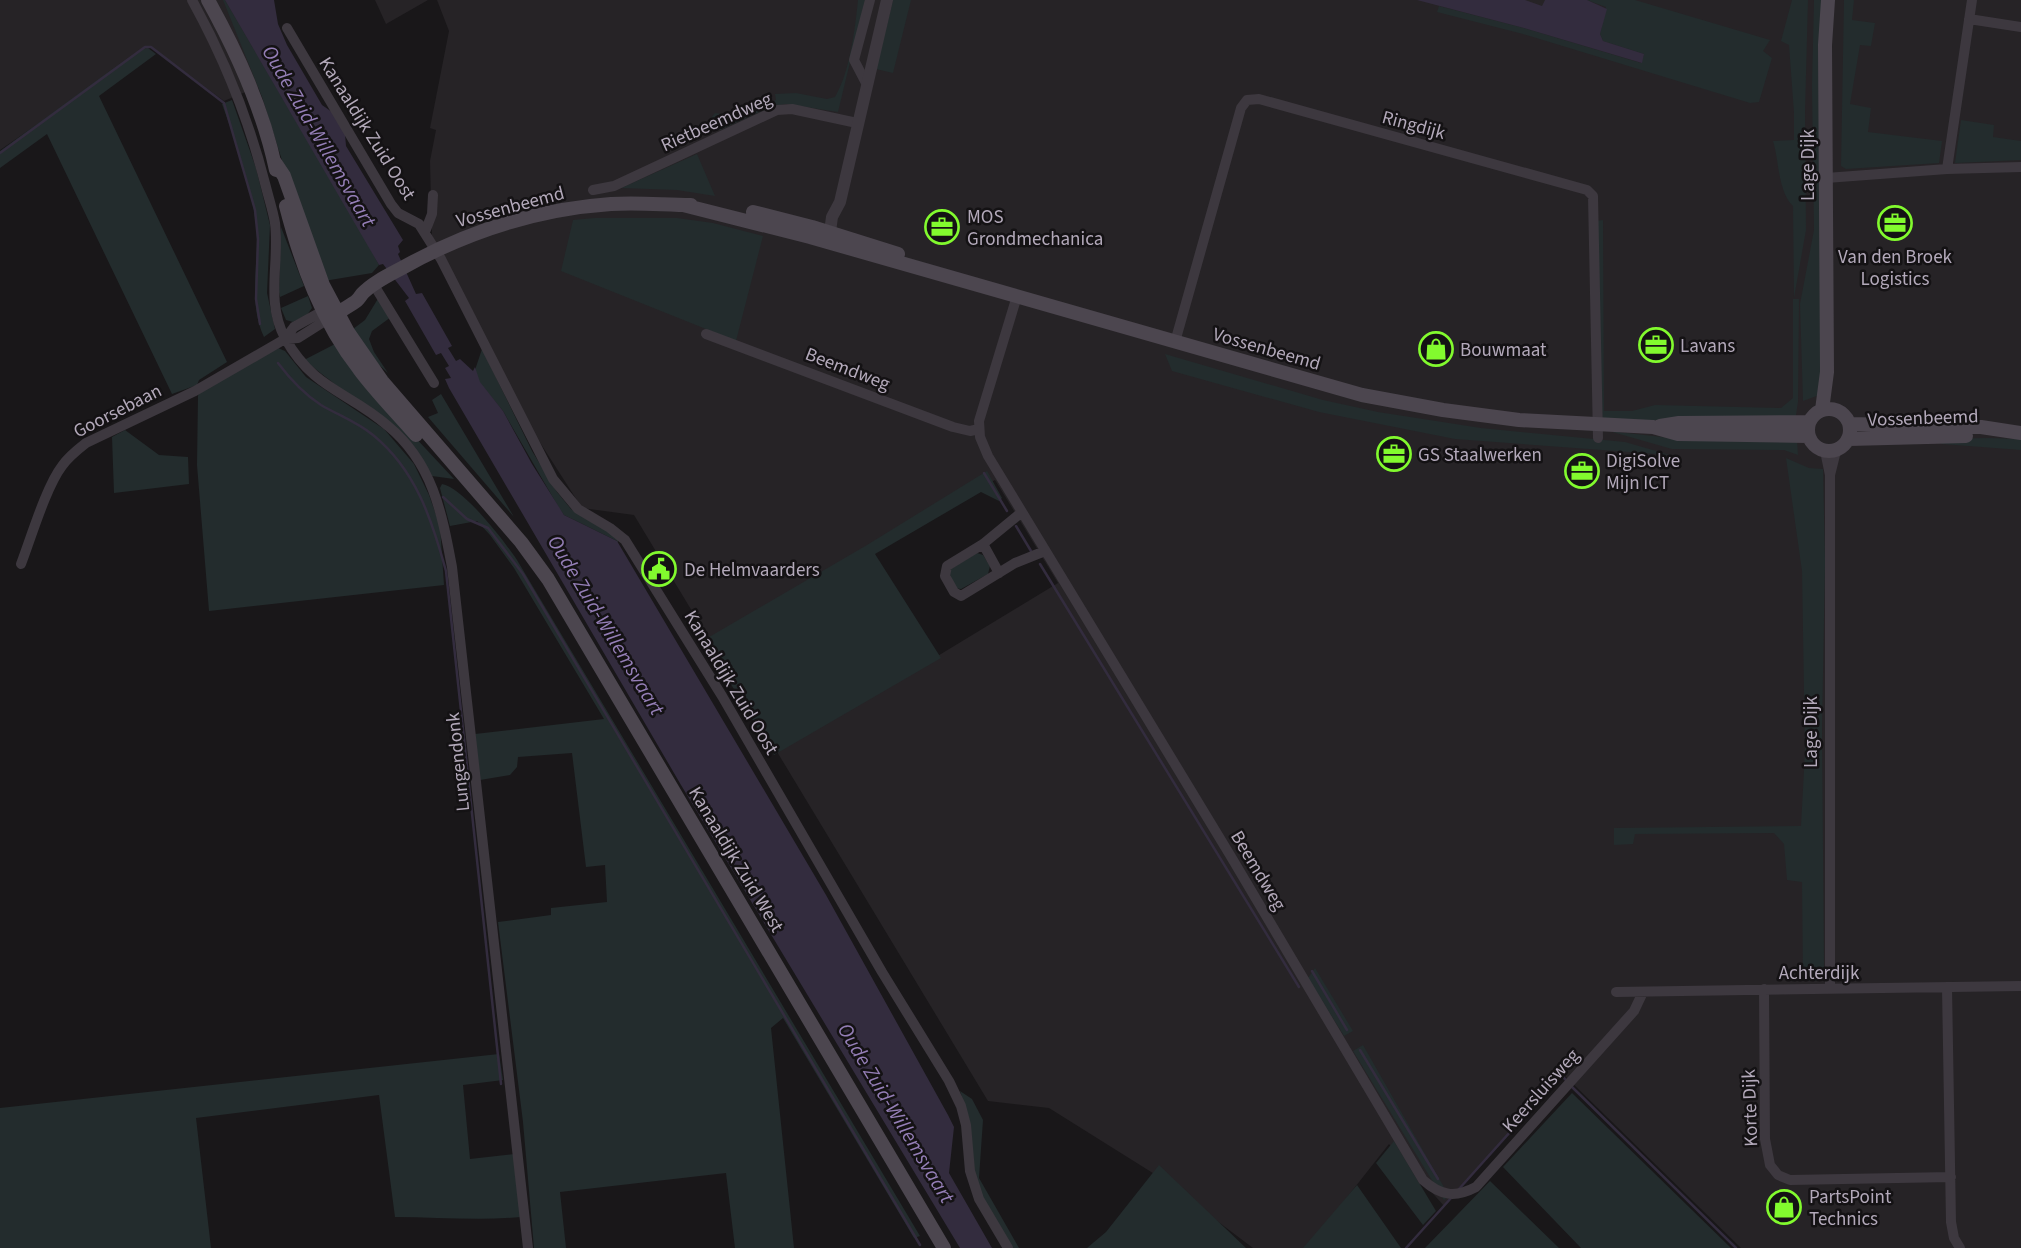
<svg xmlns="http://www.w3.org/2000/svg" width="2021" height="1248" font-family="'Source Sans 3',sans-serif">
<rect width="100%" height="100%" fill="#191719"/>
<path fill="#262326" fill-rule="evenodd" d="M0,0H252L288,74L224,101L150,47L0,150Z
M375,0H428L386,24Z
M437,0H2021V1248H1741L1564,1075L1444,1206L1389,1144L1307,1248H1253L1156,1175L1049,1108L988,1101L634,515L582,508L514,402L432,236L430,161L436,130L430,128L449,31ZM995,480L1058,583L936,657L868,553Z"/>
<path fill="#232c2d" d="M223,0H225L369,246L379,265L372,273L324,281L304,230L262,97Z
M858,0H865L838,112L786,104L773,106L720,130L712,122L711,118L715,113L735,116L776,100L775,94L796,93L827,99L835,97C850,72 855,29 858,0Z
M893,0H911L893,73L876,69Z
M1587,0H1635L1770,40L1763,51L1772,58L1759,102L1750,103L1523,34L1437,12L1439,6L1524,28L1641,63L1644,54L1603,41L1600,34L1606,7Z
M1792,0H1808L1805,112L1806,230L1794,298L1793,206C1778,192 1779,160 1773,141L1794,140V113L1789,45L1781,41Z
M1814,0H1822V394L1803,401L1800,304L1814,230L1812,86Z
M1844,0H1854L1852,20L1875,23L1871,46L1860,45L1850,104L1871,108L1868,132L1942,141L1939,163L1846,169L1841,166Z
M148,48L156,54L99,96L227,362L199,380L197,385L172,394L47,134L0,168V151L104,75L140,50Z
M232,100L256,168L270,225L267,293L275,329L264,337C247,301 260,262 256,224C251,184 236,143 222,104Z
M1961,120L1994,125L1993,137L2021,141V160L1955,163Z
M697,154L715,196L677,190L621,188Z
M595,218H677L713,223L763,236L736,341L561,271L573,220Z
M1603,220L1604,411H1632L1655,405L1781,408L1793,398V299H1799L1798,402L1795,421L1600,420L1596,221Z
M281,227L304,286L280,297L279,292Z
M308,296L312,308L307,315L293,322L286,320L281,308Z
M379,297L391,317L372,331L369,339L374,352L388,373L379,365L353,329L365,320Z
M335,344L412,434L454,479L432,476C399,430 348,395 304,360Z
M278,348L285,351L306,377L384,429L414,464L429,495L440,526L444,585L209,611L197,465L198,396L199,392Z
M482,349L532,451L557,492L571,509L618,537V545L670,692L617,541L564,515L559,508L503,411L479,382L475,370Z
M1165,354L1323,400L1378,412L1481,428L1625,442L1670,455L1455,439L1319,412L1172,371Z
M441,394L514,517L428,417L438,413L432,400Z
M125,430L159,455L188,457L189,484L114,493L112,437Z
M1609,431L1679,439L1797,440L1798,455L1784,450L1672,449Z
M1988,438L2021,439V450L1942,444L1936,439Z
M1786,458L1809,468L1823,469L1825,562L1822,729L1824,968L1823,975L1816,981H1803L1802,882L1787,880L1784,844L1774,833L1635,834L1633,844L1614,845V828L1801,826L1805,752L1802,571Z
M987,471L1002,498L999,501L981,492L875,554L941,658L774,755L704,640L867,545Z
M442,484C463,487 505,542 517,560L920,1236L914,1238L783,1018L771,1028L794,1248H735L726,1173L560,1192L566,1248H534L523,1122L498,922L551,915V908L607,902L605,865L586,867L572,753L518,757L517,767L510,775L480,780L475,734L604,719L514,568L490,535L477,521L450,526L440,488Z
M977,553L983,555L990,566L988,574L961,589L953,588L949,570Z
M1315,968L1353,1031L1344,1036L1308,978Z
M1363,1045L1449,1196L1444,1200L1353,1051Z
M499,1054L503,1080L463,1085L470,1159L515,1154L521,1217C479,1221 437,1217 395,1217L379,1095L196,1118L211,1248H0V1108Z
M960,1091L972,1099L983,1120L979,1178L1019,1248H1010L973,1180L970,1122Z
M1572,1093L1731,1248H1581L1503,1167Z
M1394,1141L1436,1211L1423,1225L1376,1163Z
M1159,1165L1246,1248H1087L1106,1232Z
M1490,1181L1559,1248H1425Z
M1357,1185L1401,1248H1303Z"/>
<path fill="#332c3e" d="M225,0H274L278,24L287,45L322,105L332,112L345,134L346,146L403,240L398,246L400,252L398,254L416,294L422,293L452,346L448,348L456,361L460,359L473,371L475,367L480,382L503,411L532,464L564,515L617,541L826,895L948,1115L954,1127L949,1173L992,1248H960L681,785L449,388L445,379L451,378L445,368L449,366L441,353L436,355L405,301L409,298L383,264L379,265Z
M1417,0H1525L1542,6L1545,0H1587L1607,9L1600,34L1603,41L1644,54L1642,63L1524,28Z"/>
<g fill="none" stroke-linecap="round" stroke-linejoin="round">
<path stroke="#332c3e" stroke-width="2.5" d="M0,153L145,47H151L224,103L255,210L258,239L256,299L260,324
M278,363C290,379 304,394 321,405C338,415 357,422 373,435C416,470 432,520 446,571L501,1084
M984,473L1007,511
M443,497L467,519L488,528L523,574L920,1245
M1016,526L1031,551
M1040,564L1299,987
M1312,971L1347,1030
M1360,1050L1438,1179
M1571,1086L1736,1248
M1459,1189L1561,1075L1567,1081
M1406,1248L1452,1197"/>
<path stroke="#3d383f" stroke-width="10" d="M192,0C224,58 250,123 266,187C269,199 273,211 275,223C280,262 265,301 285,338C314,390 348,391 388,426C433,463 442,514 452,567L528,1248
M1969,19L2021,27
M287,28L391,204L398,213L419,224L441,259L553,479L578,509L610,528L625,540L722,696L882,972L949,1081L961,1106L966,1125L970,1171L979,1199L1008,1248
M866,83L854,60L870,0
M1947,169L1972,0
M1826,178L1947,169L2021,167
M593,190L614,186L777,110L792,109L857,123
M425,232L432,214L433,195
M374,285L434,383
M1017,296L979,421L980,437L988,456L1230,855L1423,1180C1441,1196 1455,1198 1476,1187L1634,1011L1643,992
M706,334L953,427L970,431L979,429
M285,339L298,338L328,319
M1175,342L1241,108L1247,100L1259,99L1587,190L1593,196L1598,438
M1825,451L1830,475V989
M1830,475L1836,451
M1022,512L983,544L947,566L945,576L954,592L961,596L1015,563L1045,551
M983,544L999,573
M21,564C31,538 46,487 62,466C68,457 77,450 86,443L195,391L285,339L294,327L323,311
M1947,987L1951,1222L1954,1238L1960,1248
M1764,989L1765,1139L1770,1165L1778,1175L1790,1180L1951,1177
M1616,992L2021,986"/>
<path stroke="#3d383f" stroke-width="12" d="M829,239L832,217L840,202L887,0"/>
<path stroke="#4c464f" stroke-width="14" d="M208,0C238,54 263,109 276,170
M274,161L284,176L323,285L348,332L382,381L521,542L548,579L944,1248
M683,205L810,237L1362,395L1443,410L1519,420L1653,427L1678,434L1808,436
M286,206C301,264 322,322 359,369C376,392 397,413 416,435
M753,212L812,227L898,254
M328,319C337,313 346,308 355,302C358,300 360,297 362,294C372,283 389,275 402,268C466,232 538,209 611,204C638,202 665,205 691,205
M1808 430a21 21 0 1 1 42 0a21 21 0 1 1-42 0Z
M1822,410L1827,372L1825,45L1828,0
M1850,424L1981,427L2021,433
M1660,426L1679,423L1809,422
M1849,439L1966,436"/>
</g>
<defs>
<g id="office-ring" transform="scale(1.75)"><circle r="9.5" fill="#141214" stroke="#82fa2e" stroke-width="1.5"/><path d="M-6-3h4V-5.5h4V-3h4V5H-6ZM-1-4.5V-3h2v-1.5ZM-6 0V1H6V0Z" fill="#82fa2e"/></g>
<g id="shop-ring" transform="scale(1.75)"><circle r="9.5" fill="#141214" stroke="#82fa2e" stroke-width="1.5"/><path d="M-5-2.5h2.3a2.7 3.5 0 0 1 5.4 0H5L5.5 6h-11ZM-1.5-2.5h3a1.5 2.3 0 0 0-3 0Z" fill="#82fa2e"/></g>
<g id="civic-ring" transform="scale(1.75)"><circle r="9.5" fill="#141214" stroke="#82fa2e" stroke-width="1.5"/><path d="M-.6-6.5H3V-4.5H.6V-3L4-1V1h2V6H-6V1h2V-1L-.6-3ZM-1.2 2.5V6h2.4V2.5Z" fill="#82fa2e"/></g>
</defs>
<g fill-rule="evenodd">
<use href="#office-ring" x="1895" y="223"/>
<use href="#office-ring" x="942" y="227"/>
<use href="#office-ring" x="1656" y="345"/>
<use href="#shop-ring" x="1436" y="349"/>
<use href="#office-ring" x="1394" y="454"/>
<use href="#office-ring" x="1582" y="471"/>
<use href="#civic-ring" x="659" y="569"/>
<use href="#shop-ring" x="1784" y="1207"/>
</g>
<g text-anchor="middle" stroke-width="5" stroke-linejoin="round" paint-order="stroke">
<g font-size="19" fill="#b3a9ba" stroke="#141214">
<text transform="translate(716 121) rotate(-24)" y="7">Rietbeemdweg</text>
<text transform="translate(1414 124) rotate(15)" y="7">Ringdijk</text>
<text transform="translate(368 128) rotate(58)" y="7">Kanaaldijk Zuid Oost</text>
<text transform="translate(1807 165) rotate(-90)" y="7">Lage Dijk</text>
<text transform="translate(510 206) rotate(-15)" y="7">Vossenbeemd</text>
<text transform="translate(1267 348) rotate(16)" y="7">Vossenbeemd</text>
<text transform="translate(848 368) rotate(21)" y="7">Beemdweg</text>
<text transform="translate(117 410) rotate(-27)" y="7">Goorsebaan</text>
<text transform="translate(1923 417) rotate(-2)" y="7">Vossenbeemd</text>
<text transform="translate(732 682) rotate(59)" y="7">Kanaaldijk Zuid Oost</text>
<text transform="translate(1810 732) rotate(-90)" y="7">Lage Dijk</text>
<text transform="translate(457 762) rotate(-96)" y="7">Lungendonk</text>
<text transform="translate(737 859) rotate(59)" y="7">Kanaaldijk Zuid West</text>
<text transform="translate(1259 870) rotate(59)" y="7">Beemdweg</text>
<text x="1819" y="979">Achterdijk</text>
<text transform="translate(1540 1090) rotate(-48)" y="7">Keersluisweg</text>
<text transform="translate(1749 1108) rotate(-92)" y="7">Korte Dijk</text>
</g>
<g font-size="19" fill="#b3a9ba" stroke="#141214" text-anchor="start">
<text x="967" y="223">MOS<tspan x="967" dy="22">Grondmechanica</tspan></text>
<text x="1895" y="263" text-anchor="middle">Van den Broek<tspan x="1895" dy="22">Logistics</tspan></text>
<text x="1680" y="352">Lavans</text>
<text x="1460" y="356">Bouwmaat</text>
<text x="1418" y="461">GS Staalwerken</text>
<text x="1606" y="467">DigiSolve<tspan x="1606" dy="22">Mijn ICT</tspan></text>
<text x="684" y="576">De Helmvaarders</text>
<text x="1809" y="1203">PartsPoint<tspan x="1809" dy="22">Technics</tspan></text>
</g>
<g font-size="21" font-style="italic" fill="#947eb6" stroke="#141214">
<text transform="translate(319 136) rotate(60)" y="7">Oude Zuid-Willemsvaart</text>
<text transform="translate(606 625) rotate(59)" y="7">Oude Zuid-Willemsvaart</text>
<text transform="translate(896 1113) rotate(59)" y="7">Oude Zuid-Willemsvaart</text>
</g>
</g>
</svg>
